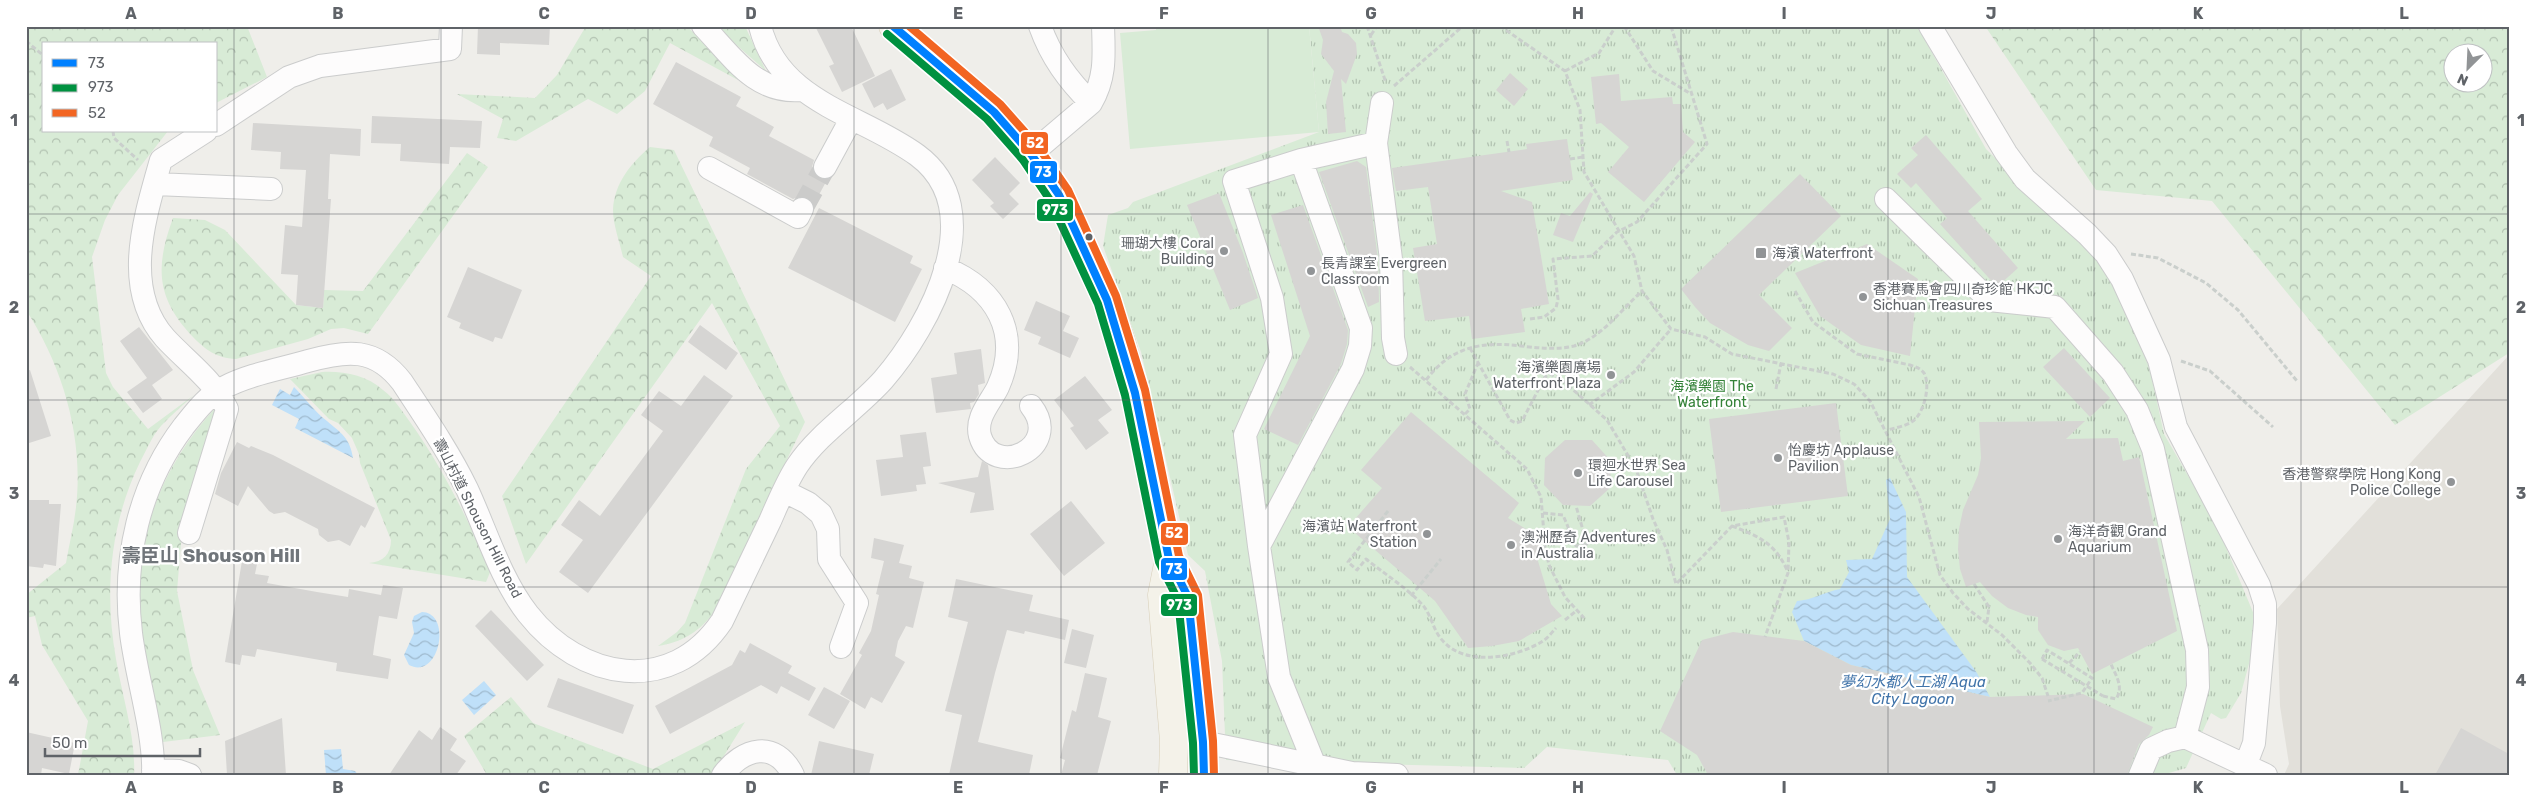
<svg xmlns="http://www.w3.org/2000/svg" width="2535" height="801" font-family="Rubik,'Noto Sans TC',sans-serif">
<defs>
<pattern id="forest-crowns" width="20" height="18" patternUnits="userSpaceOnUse" patternTransform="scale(1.25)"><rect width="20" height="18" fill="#d8ebd6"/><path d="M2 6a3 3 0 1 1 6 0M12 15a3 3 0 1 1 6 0" fill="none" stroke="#b2c2b1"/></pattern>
<pattern id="park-tufts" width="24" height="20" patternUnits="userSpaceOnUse" patternTransform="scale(1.25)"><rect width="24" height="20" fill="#d8ebd6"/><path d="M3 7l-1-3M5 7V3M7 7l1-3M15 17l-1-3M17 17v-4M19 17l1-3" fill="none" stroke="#b2c2b1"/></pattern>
<pattern id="water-waves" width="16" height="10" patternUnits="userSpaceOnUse" patternTransform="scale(1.25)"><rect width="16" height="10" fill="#bfe0f9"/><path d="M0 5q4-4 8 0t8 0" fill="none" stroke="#9eb9cd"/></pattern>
</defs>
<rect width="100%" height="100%" fill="#efeeea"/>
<path fill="#e2e0da" d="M2509,355V775H2284L2289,764L2280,706L2277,609Z"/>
<path fill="url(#forest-crowns)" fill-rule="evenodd" d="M26,26H247L267,77L216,103V44H44V131H168L118,195L105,220L92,257L106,373L113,387L148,429L194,395C183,405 171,415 161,426C152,436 146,451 140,462C110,524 104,592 116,659C122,696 136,737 134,775H78L88,721L42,645L35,616L26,618V595L66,563C69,545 74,526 76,507C84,438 63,367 26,310Z
M586,26H687L738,80L670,43L645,91L617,114L588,99L516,141L497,138L503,119L457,94L535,98L557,75Z
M715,26H745L766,71Z
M1985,26H2509V353L2395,425L2212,201L2096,190ZM2482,52V82H2452V52Z
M650,147L674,150L805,422L712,615C697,633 682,642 658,646L677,632L685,623L746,469L780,426L712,303L526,564L502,496L651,276L623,257C620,243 613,225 613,210C614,184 631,163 650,147Z
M467,153L488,167L368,334L344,328L331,329L308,339L236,359C216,358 206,350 193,337C156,298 155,267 173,218L205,220L225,230L296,305L323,308L324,290L363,291Z
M322,372C344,371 366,375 383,390C394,398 402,411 410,422C443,468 467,519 491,570L486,582L369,563C383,562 391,554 391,540L360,463L359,454L352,438L338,423L329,419L290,379Z
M218,405L182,532L177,591L193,670L220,735L163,742C154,702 141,660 139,619C135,534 161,466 218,405Z
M511,697L533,723L653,769L745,722L712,775H487L464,736Z"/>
<path fill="url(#park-tufts)" d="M1309,26H1917L1986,149L2102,264L2130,316L2150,370L2164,434L2217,526L2255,617V642L2241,693L2226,718L2221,719L2211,713L2186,768L2162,775H1677L1668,760L1547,747L1524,768L1226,760L1222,661L1205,571L1188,555L1141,352L1103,246L1108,215L1128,208L1133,202L1319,132Z"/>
<path fill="#d8ebd6" d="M1156,26H1309L1319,132L1130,149L1120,33L1156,30Z"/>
<path fill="url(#water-waves)" d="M294,387C305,398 315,412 327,421C341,433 350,438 353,458L295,428L299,419L272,405L280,389L290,395Z
M1890,478L1906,512L1907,577L1977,673L1990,697L1851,665L1804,641L1792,612L1797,601C1812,600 1825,592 1840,589L1849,572L1846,560L1872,559L1890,519L1886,480Z
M422,612C453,613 439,681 409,665L404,655L414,633L412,622L414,616Z
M484,681L496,695L474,715L462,700Z
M341,749L343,769L355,771L358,775H326L324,750Z"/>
<path fill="#d6d5d3" d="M478,26H550L549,45L500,43V55L477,54Z
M815,26H851L875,76L842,92L829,66L834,64Z
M1318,26H1340L1342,32L1348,34L1356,43L1357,54L1346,84L1341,79L1346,132L1328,134L1326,102L1334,71L1321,54L1323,40Z
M676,62L741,97L736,106L774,127L769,136L814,160L812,167L814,174L819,179L827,180L814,204L807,197L801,196L793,199L747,174L750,168L709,146L713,137L653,104Z
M891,69L906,100L887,110L883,103L874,108L862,84Z
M1510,73L1528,89L1514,106L1496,90Z
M1619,74L1621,101L1672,97L1673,104H1681L1683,132L1695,142L1644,202L1608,172L1629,147L1601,123L1596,124L1591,77Z
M372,116L482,121L480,148L450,147L449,164L400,161L401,144L371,143Z
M253,123L361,129L360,156L330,154L328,199H331L323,308L296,305L298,275L281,274L285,225L302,227L306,170L280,169L281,152L251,150Z
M1926,135L1982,199L1968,211L2018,268L1997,287L1940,224L1947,218L1916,183L1911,188L1897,174L1918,155L1911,148Z
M1567,139L1573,180L1501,191L1532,202L1549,304L1521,309L1525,332L1472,339L1469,316L1425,321L1413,248L1437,244L1428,187L1396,191L1392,168L1527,149L1526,144Z
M995,157L1020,183L1009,194L1019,204L1003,219L990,206L994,203L972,180Z
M1357,161L1366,167L1378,260L1379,302L1368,307L1319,172Z
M1800,174L1841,216L1759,295L1792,328L1769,351L1748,345L1710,323L1695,307L1681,289Z
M1590,192L1593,194L1573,242L1553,235L1561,213L1570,216Z
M1219,193L1243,253L1258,298L1230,310L1187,205Z
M1303,205L1348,330L1347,344L1341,364L1298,445L1264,429L1310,336L1271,215Z
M819,208L913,256L910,263L922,269L895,322L788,268Z
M1867,244L1918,279L1910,356L1861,345L1820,316L1795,273Z
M468,267L522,290L502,339L495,337L493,342L459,328L461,323L447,317Z
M1036,301L1070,316L1063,331L1079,338L1070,358L1038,344L1041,337L1024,330Z
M700,325L738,353L726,370L688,342Z
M139,327L173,370L152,385L162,399L143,413L127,392L147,378L120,341Z
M2064,348L2110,398L2090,417L2043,367Z
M981,349L985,383L978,385L979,394L974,402L970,403L971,409L936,413L931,378L957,374L954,353Z
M30,370L51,436L26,444V371Z
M704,375L733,396L588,593L559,572L583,540L561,525L579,500L600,516L663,431L641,415L659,391L681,406Z
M1085,376L1112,410L1098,420L1109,433L1086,450L1070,428L1074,426L1054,400Z
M1836,403L1848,496L1721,512L1709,419Z
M1411,412L1519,503L1508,518L1539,537L1538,561L1551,604L1562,616L1519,641L1492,646L1468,648L1435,601L1348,527L1382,488L1361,470Z
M2085,421L2066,439L2118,438L2123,461L2139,457L2177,631L2092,674L2078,648L2064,651L2048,645L2038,630V617L2026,615L2008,608L1992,596L1980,582L1966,587L1960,569L1958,549L1959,529L1963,510L1978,475L1981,458L1979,422Z
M926,432L931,466L923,467L926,484L916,485L917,491L881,496L876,460L903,457L900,435Z
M1565,440H1592L1611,461L1610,488L1590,506L1563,505L1544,485L1545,458Z
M237,442L249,448L251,446L273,455L375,508L365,528L361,525L350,546L339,540L328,542L319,535L318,529L285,512L274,514L269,511L248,486L238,506L215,494L221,473Z
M982,461L988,465L994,510L970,513L975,493L938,483L978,477Z
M26,500H49V504H61L56,566L44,564L43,568L26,566Z
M1071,501L1105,543L1064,576L1030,534Z
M874,538L904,545L899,563L912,566L909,578L924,582L913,628L906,626L898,641L895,656L905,662L882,703L871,697L865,709L840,694L862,655L859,653L871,631L879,595L876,594L884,561L871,558Z
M242,561L257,564L255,574L269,576L267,583L317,592L348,597L349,589L381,595L383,585L403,588L397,619L379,616L374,647L373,655L391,659L388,679L336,671L337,663L257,649L255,657L242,655L240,665L225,662Z
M956,579L1033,595L1029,611L1069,620L1065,640L1025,631L1024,634L1007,630L995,673L978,742L1033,755L1029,775H949L962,715L945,711L968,622L948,617Z
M491,610L544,665L527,681L475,626Z
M1072,629L1094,635L1086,668L1064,663Z
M1733,632L1804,641L1851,665L1990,697L2083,694L2153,727L2149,735L2139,744L2127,775H1708L1697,755L1660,731L1702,640Z
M750,643L792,666L788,673L816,688L809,701L781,686L777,694L761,685L670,734L655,706L732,665L740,650L745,653Z
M1085,673L1107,678L1098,717L1111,721L1097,775H1061L1065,760L1060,758L1072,710L1076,712Z
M558,678L634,705L623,734L547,707Z
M824,687L850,701L834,729L808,715Z
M282,718L286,775H227L225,741Z
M440,727L457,739L450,750L466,761L456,775H389L419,730L432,740Z
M2461,728L2509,754V775H2435Z
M26,732L75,743L69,774L42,768L41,775H26Z
M819,741L874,754L869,775H811Z"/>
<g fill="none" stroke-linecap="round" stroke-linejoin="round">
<path stroke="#cbcbca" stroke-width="22" stroke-dasharray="22 11" stroke-linecap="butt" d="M802,209L825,167"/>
<g stroke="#cbcccc" stroke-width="24">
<path id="minor" d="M703,26C732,56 755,94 801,90
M1040,26C1051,57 1068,80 1091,103
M1930,26L2006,153L2025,179L2087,234L2106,254L2122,279L2159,360L2176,427L2259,585L2265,604V623L2254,743L2246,764
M1382,103L1376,143L1391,259L1393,338L1396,354
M216,125L289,77L320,66L450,49L451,26
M1031,154L1091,103C1106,78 1104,55 1103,26
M825,167L851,119
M709,168L798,217L802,209
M155,184L271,189
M1886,199L1989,300L2055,307L2113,373L2137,410L2153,449L2197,650L2198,687L2185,737L2168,741L2151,749L2140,775
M945,268C996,289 1022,333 998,387C991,402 975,417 980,436C993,480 1064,448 1031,406
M784,491L808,503L821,514L828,529L829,559L857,603L841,647
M189,533L227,409C213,379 186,361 165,338C121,288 145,217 161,160L206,131
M1259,546L1353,369L1360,346L1361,328L1301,160
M2185,737L2266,775
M1203,742L1352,773L1397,775
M1315,766L1279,677L1259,546L1245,435L1281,354L1272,298L1234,181L1301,160L1376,143
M153,770L179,771L190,775
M153,775C155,734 136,676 131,633C122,559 139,485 184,426C196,411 207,396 225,387C250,374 281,369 308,361C347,350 375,347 402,382C425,417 449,452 467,489C486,530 500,578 528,614C580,680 671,697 722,621C738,587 754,554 770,521C778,503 786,483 797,466C819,433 856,410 883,380C930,326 992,210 917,155C861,114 779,103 760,26
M723,775C743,748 775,739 793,775"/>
</g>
<g stroke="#d7ceb8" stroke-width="29">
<path id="major" d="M893,26L994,112L1031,154L1059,195L1107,300L1121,341L1135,393L1169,559L1188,597L1203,742L1204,775
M1169,559L1162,595L1174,741L1173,775"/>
</g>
<path stroke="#cacfcc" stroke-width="3" stroke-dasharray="5 2.5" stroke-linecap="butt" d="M1367,26L1386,83
M1500,26L1565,71L1580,110L1584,172L1634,256L1642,291L1671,329L1705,337L1732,354L1833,374L1854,384L1870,401L1919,497L1940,575L1953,593L1968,609L2002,635L2030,663L2042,678L2048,696
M1624,26L1653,71L1691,94
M1371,35L1377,26
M26,41L44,56
M1565,71L1599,53L1616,26
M1394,86L1463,26
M113,131L114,138L138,160
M1507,141L1509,152
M1570,159L1583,157
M2131,254L2158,258L2206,283L2238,310L2297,381
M1795,291L1813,322L1857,354L1910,365C1916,367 1920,368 1924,373C1931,385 1924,413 1913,421C1906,426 1895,428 1887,430
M1530,319L1544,317L1556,308L1558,299L1553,259L1592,256L1617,232L1637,222L1707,144L1671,26
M1470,348L1510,420L1516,423L1522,421L1545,377L1550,374L1561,379L1607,420L1636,469L1653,519L1667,550L1676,584L1732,526L1784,517L1789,542L1788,573L1765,637
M2181,361L2210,371L2273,427
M1410,367L1527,469L1541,497L1545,547L1549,565L1565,597L1584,618
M1426,380C1451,347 1480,341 1521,346C1539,348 1556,350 1574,346C1600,339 1622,309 1642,291
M1776,389L1781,363
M1589,405L1634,372L1671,329
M1465,414L1470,409L1465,394L1478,363
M1388,511L1348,562L1357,570L1366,559C1382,572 1414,593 1425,608C1432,618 1434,632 1443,641C1466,667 1516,658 1543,641C1548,638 1552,632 1556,628
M1543,513L1563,515L1576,546L1587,544L1576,506
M1732,526C1758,536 1775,543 1787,570
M1974,584L1989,607L1987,622
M1411,596L1441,559
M1565,620L1576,611
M2042,659L2047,650L2092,678L2082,693L2048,701
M2069,663L2080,652
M2103,696L2116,699C2124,687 2116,676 2111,664"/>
<use href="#minor" stroke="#fdfcfc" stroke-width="22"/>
<use href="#major" stroke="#f4f2e9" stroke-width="28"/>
<path stroke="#cacfcc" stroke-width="3" stroke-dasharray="5 2.5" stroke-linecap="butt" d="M2042,659L2103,696"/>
<g stroke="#fff" stroke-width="11">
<path id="bus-1" d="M893,26L994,112L1031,154L1059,195L1107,300L1135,393L1169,559L1188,597L1203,742L1204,775"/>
</g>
<g stroke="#fff" stroke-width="11">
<path id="bus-2" d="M887,34L987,119L1023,160L1050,200L1098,304L1125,395L1159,562L1178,600L1193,743L1194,775"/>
</g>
<g stroke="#fff" stroke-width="11">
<path id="bus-3" d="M909,26L1000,104L1039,148L1068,190L1116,296L1145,390L1179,556L1198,595L1213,741L1214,775"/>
</g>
<use href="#bus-1" stroke="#0080ff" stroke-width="8"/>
<use href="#bus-2" stroke="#009140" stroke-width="8"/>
<use href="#bus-3" stroke="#f26522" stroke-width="8"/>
</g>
<path fill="none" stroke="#5f6368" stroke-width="1" stroke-opacity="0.55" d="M234,26V775M441,26V775M648,26V775M854,26V775M1061,26V775M1268,26V775M1474,26V775M1681,26V775M1888,26V775M2094,26V775M2301,26V775M26,214H2509M26,400H2509M26,587H2509"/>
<circle fill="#5f6368" stroke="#fff" stroke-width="2" cx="1089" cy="237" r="4.5"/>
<g fill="#919496" stroke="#fff" stroke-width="2">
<circle cx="1224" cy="251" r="5"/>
<rect x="1755" y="247" width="12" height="12" rx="2.5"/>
<circle cx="1311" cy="271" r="5"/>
<circle cx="1863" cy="297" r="5"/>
<circle cx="1611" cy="375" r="5"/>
<circle cx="1778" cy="458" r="5"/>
<circle cx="1578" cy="473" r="5"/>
<circle cx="2451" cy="482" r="5"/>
<circle cx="1427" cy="534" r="5"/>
<circle cx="2058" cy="539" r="5"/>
<circle cx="1511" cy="545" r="5"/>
</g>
<g text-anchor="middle" stroke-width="4.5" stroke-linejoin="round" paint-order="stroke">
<g font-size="14" fill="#5f6368" stroke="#fff" text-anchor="start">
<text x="1214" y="248" text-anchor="end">珊瑚大樓 Coral<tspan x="1214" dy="16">Building</tspan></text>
<text x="1772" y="258">海濱 Waterfront</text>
<text x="1321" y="268">長青課室 Evergreen<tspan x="1321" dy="16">Classroom</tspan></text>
<text x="1873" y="294">香港賽馬會四川奇珍館 HKJC<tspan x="1873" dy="16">Sichuan Treasures</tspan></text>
<text x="1601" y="372" text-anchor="end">海濱樂園廣場<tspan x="1601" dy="16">Waterfront Plaza</tspan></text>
<text x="1788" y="455">怡慶坊 Applause<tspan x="1788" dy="16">Pavilion</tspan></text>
<text x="1588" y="470">環迴水世界 Sea<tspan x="1588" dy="16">Life Carousel</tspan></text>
<text x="2441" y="479" text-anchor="end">香港警察學院 Hong Kong<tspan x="2441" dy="16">Police College</tspan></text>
<text x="1417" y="531" text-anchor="end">海濱站 Waterfront<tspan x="1417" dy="16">Station</tspan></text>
<text x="2068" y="536">海洋奇觀 Grand<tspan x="2068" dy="16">Aquarium</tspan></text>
<text x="1521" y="542">澳洲歷奇 Adventures<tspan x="1521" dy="16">in Australia</tspan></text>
</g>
<g font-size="14" fill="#348238" stroke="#fff">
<text x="1712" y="391">海濱樂園 The<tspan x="1712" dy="16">Waterfront</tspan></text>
</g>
<g font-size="14" fill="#5f6368" stroke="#fff">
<text transform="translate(478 518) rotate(63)" y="5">壽山村道 Shouson Hill Road</text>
</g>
<g font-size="15" font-style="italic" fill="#4174aa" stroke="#fff">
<text x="1913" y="687">夢幻水都人工湖 Aqua<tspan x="1913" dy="17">City Lagoon</tspan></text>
</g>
<g font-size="19" font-weight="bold" fill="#70757a" stroke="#fff">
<text x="211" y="562">壽臣山 Shouson Hill</text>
</g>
</g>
<g stroke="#fff" stroke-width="2">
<rect x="1020" y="131" width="29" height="24" rx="5" fill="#f26522"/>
<rect x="1029" y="160" width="29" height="24" rx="5" fill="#0080ff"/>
<rect x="1036" y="198" width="38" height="24" rx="5" fill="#009140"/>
<rect x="1160" y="522" width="29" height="24" rx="5" fill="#f26522"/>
<rect x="1160" y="557" width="28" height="24" rx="5" fill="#0080ff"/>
<rect x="1160" y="593" width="38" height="24" rx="5" fill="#009140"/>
</g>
<g font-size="14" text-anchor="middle" font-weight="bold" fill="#fff">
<text x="1035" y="148">52</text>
<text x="1043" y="177">73</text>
<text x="1055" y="215">973</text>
<text x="1174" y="538">52</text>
<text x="1174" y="574">73</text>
<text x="1179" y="610">973</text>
</g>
<rect width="2535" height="801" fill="none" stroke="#ffffff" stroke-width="55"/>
<rect x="42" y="42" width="175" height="90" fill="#ffffff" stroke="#bfc1c3"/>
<rect x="52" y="59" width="25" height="8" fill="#0080ff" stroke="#bfc1c3"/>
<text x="88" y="68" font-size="15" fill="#5f6368">73</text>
<rect x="52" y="84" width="25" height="8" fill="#009140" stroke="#bfc1c3"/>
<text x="88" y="92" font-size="15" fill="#5f6368">973</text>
<rect x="52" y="109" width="25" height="8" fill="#f26522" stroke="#bfc1c3"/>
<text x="88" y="118" font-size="15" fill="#5f6368">52</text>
<g transform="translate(2468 68) rotate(204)"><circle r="24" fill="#ffffff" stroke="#bfc1c3"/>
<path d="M0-4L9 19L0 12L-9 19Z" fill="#919496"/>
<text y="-8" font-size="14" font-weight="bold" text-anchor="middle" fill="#5f6368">N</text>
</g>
<path d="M45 748v8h155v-8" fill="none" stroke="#5f6368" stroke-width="2.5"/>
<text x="52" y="748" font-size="15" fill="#5f6368" stroke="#ffffff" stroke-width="4" paint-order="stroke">50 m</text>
<rect x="28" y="28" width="2480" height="746" fill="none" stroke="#5f6368" stroke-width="2"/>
<g font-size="16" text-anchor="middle" font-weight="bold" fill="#5f6368">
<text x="131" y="19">A</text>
<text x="338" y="19">B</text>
<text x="544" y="19">C</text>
<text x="751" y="19">D</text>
<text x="958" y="19">E</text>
<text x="1164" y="19">F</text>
<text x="1371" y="19">G</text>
<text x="1578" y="19">H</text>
<text x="1784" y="19">I</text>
<text x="1991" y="19">J</text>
<text x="2198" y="19">K</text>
<text x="2404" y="19">L</text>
<text x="14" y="126">1</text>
<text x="2521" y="126">1</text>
<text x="14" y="313">2</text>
<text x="2521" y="313">2</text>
<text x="14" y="499">3</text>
<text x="2521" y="499">3</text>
<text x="14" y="686">4</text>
<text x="2521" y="686">4</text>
<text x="131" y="793">A</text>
<text x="338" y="793">B</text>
<text x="544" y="793">C</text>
<text x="751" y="793">D</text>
<text x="958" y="793">E</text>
<text x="1164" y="793">F</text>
<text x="1371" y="793">G</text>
<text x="1578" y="793">H</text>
<text x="1784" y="793">I</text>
<text x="1991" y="793">J</text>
<text x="2198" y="793">K</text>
<text x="2404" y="793">L</text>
</g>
</svg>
